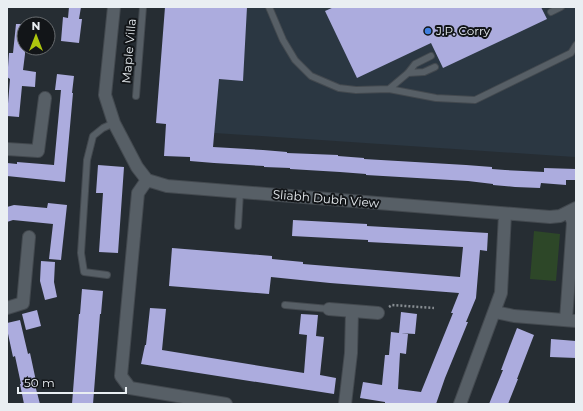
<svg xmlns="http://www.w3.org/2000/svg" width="583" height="411" font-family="Montserrat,sans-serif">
<rect width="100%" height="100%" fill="#262d33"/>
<path fill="#2b3742" d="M195,7H576L575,157L185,131Z"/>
<path fill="#2d4728" d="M534,231L560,234L556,281L530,279Z"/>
<path fill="#acacde" d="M69,7H81L79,19H82L79,43L61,41L63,17L68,18Z
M165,7H247L243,81L219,79L213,147L263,150L287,152V153L338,155V156L364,158V159L466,165L492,167V169L505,170L544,172V168L576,169V180H566V185L541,183L540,188L515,187L493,185V184L468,181L366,175V174L340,172L290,169V168L264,167V166L214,163L190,161V157L164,156L166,124L156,123Z
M334,7H541L547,19L443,68L431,43L357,78L325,11Z
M16,24H24L25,54L23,70L36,72L35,87L22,86L19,117L7,116L10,79L7,77V68L8,67L9,53H13Z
M57,74L74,76L72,93H73L65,182L7,176V163L17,164V162L54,165L61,90H55Z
M98,165L124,167L118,253L99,252L103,193H96Z
M48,203L67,205L61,260L49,259L53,224L13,220L7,222V207L14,205L47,208Z
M293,220L367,224V226L488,233L487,251L480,250L476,298L466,322H468L445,378L436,404H393L385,403V402L360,398L363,382L382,385L385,355H389L391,332L408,334L406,354L400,353L398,389L421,392L453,313H451L459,293L330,283L271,277L269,294L169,286L172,248L272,256V259L303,262V264L460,277L463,247L368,242V240L292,236Z
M41,261L55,262L54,282L57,297L45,300L40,281Z
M82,289L103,291L101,314H100L93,404H72L79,314H80Z
M150,308L166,309L162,350L304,373L307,335L299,334L301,314L318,315L316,336L324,337L320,375L336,378L334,394L141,364L145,345H146Z
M37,310L41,326L26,330L22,314Z
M401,312L417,314L415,334L399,333Z
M20,320L28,354L30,353L36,381H34L40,404H24L20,384H21L15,356L13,357L7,329V323Z
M517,328L534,335L517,379H518L508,404H489L503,370H501L510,346Z
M551,339L576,341V358L550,357Z"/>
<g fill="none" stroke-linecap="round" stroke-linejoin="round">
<g stroke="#43494f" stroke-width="8">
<path id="service" d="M269,7L283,40L295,60L311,76L339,88L356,90L389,89
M551,12L561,7
M431,56L415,64L408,73L389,89L436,98L475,100L571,53L576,45
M408,73L424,72L435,67
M136,96L143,7
M238,226L240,192
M107,275L84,272L81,253L87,160L93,136L103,128L114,123
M285,305L329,309"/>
</g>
<g stroke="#43494f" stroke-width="14">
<path id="minor" d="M114,7L105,95L114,123L137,167L147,180L167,186L550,217L560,216L576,208
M7,149L38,151L45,98
M147,180L138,193L121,376L130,388L226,404
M7,308L23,303L29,237
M329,309L378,313
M495,312L514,316L576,321
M566,320L573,222L569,212
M345,404L351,353L352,311
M460,404L501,293L505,214"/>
</g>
<path stroke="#878d92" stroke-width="2.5" stroke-dasharray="2 2" stroke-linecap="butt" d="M389,307L392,305L434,308"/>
<use href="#service" stroke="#575f66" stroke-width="6"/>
<use href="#minor" stroke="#575f66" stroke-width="12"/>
</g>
<circle fill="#3f7fe0" stroke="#121518" stroke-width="1.5" cx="428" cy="31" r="4"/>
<g text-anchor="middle" stroke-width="4" stroke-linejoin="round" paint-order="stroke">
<g font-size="12" fill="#e9eef2" stroke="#121518" text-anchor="start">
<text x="436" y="35">J.P. Corry</text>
</g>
<g font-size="12" fill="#e9eef2" stroke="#121518">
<text transform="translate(129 51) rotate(-85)" y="4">Maple Villa</text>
<text transform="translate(326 199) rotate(5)" y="4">Sliabh Dubh View</text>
</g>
</g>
<rect width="583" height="411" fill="none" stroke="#e9eef2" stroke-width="16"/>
<g transform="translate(36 36)"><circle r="19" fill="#121518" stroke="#686c6f"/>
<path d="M0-3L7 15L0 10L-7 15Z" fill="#adc60e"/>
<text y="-6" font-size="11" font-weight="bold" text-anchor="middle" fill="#e9eef2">N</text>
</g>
<path d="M18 387v6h108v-6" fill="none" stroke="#e9eef2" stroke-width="2"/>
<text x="24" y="387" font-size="12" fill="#e9eef2" stroke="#121518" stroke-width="3" paint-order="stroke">50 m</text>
</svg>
